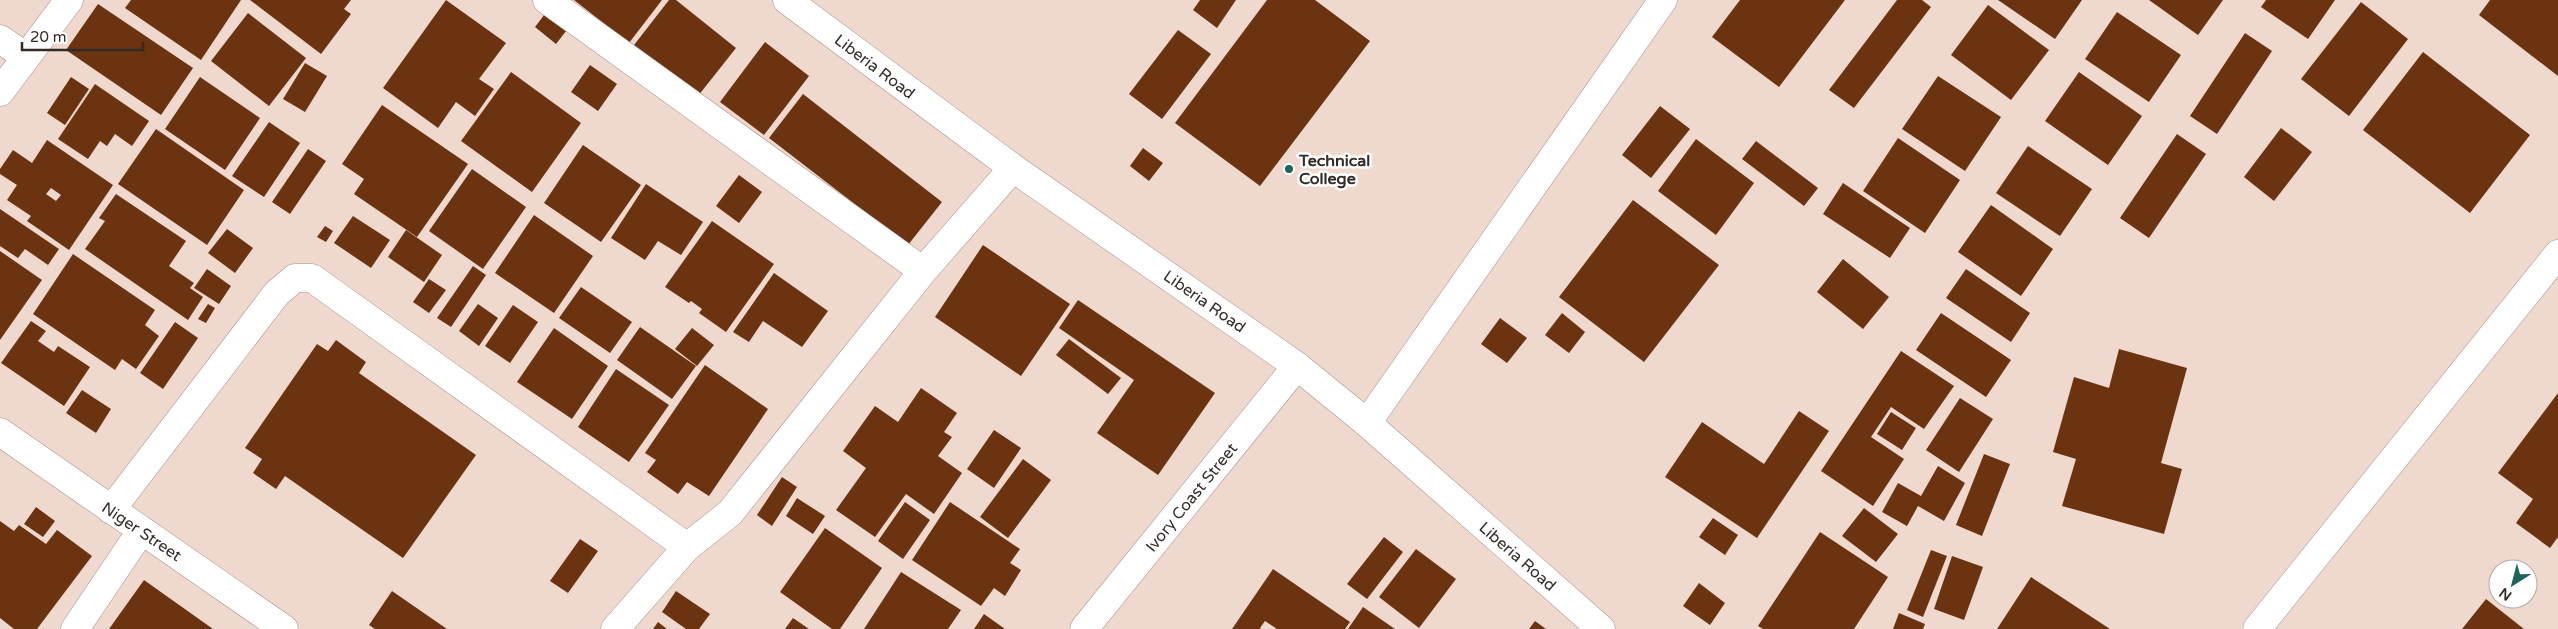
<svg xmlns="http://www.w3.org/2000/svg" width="2558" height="629" font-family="'Varela Round',sans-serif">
<rect width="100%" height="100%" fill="#efd9ce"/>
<path fill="#6b3310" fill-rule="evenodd" d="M131,0H241L201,60L125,8Z
M250,0H351L344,9L351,14L321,54Z
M446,0L506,43L479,79L494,89L475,116L456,102L438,128L383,88Z
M574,0H662L629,43Z
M669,0H676L736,48L698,96L634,45Z
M1200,0H1236L1217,28L1193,10Z
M1267,0H1315L1370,41L1260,186L1175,123Z
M1740,0H1845L1779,87L1712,37Z
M1897,0H1922L1931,7L1854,108L1829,90Z
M1998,0H2082L2055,39Z
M2149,0H2223L2198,35Z
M2266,0H2335L2308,39L2261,7Z
M2490,0H2558V76L2479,15Z
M2361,2L2408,39L2349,116L2301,79Z
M98,4L193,68L161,115L66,50Z
M1988,5L2049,50L2011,100L1951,55Z
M551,6L573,22L556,44L535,27Z
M2117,12L2181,55L2149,102L2085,59Z
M248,13L306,58L269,106L211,61Z
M1178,30L1211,54L1162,119L1129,94Z
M2245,33L2272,51L2217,134L2190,116Z
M765,42L809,76L764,135L720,102Z
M2423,52L2530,135L2470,213L2363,130Z
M305,63L327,76L305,112L283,99Z
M590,65L617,84L598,111L571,92Z
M511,72L581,123L532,192L461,141Z
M2079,72L2142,116L2108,165L2045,121Z
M1938,76L2001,117L1965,171L1902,129Z
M71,77L89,89L65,125L47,113Z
M200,77L260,118L225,170L165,129Z
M95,84L149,121L132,146L115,134L107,146L100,141L88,159L58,139Z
M803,94L942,202L908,245L769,138Z
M382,105L468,164L417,237L354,194L364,179L342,164Z
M1660,106L1690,129L1651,178L1622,155Z
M269,122L300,143L264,197L232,176Z
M2281,128L2312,152L2274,201L2244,177Z
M156,129L244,190L207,245L118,184Z
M2177,134L2206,154L2149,238L2120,218Z
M1898,138L1960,180L1925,233L1863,191Z
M1696,139L1754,183L1716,235L1658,191Z
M47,140L113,185L69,250L27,221L31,216L7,200L17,185L0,174V169L13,150L32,163ZM51,188L61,195L56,201L46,194Z
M1756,141L1818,188L1804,206L1742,159Z
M583,145L641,185L601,242L544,203Z
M2028,146L2092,189L2060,236L1996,193Z
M1143,148L1163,163L1149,181L1130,166Z
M308,149L326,161L290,214L272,202Z
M472,169L526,207L483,269L429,231Z
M739,175L762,192L739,223L716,206Z
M1843,183L1910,228L1890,258L1823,214Z
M646,184L703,222L681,255L658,241L645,260L611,238Z
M116,194L186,241L169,266L194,283L190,288L203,297L188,320L85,249L105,221L99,218Z
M1633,200L1719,265L1644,362L1559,297Z
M1991,205L2053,249L2021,296L1958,252Z
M0,209L59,249L48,265L25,249L18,258L0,246Z
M534,215L593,256L554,313L495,273Z
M353,216L390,240L371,268L334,243Z
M712,221L774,264L726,332L699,313L702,309L691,301L689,303L665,287Z
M325,226L333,231L326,242L317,237Z
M227,229L253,248L235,273L208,253Z
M406,230L442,255L424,282L388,257Z
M983,245L1070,304L1021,376L935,317Z
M0,251L42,280L0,340Z
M73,254L155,310L145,325L159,336L136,369L122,359L115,370L33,314Z
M1843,259L1889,297L1863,329L1817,292Z
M473,266L486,275L451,327L437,318Z
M207,269L231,286L219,304L194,288Z
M1966,269L2030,313L2011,342L1946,298Z
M774,273L828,311L802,347L763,321L749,342L733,332Z
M429,279L446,290L429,313L413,302Z
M581,287L632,322L610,353L559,318Z
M1078,300L1215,393L1158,475L1097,433L1134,380L1059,328Z
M208,304L215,308L206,323L198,319Z
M478,304L498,318L479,346L459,331Z
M513,305L538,322L510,363L485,346Z
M1562,313L1585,332L1569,353L1545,335Z
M1941,313L2011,360L1986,397L1916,350Z
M1500,318L1527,338L1507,363L1481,344Z
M31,321L46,331L38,341L54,352L58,346L90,367L64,406L1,363Z
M175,322L198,338L163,389L140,373Z
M640,327L696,366L672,399L617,360Z
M554,328L608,366L572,419L517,382Z
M692,328L714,345L697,366L675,349Z
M1069,339L1121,378L1108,394L1056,355Z
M336,340L366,362L359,373L476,455L403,558L285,476L276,489L253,473L262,459L245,448L317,344L328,351Z
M2119,349L2187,368L2161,463L2182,469L2164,534L2062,506L2076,459L2053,452L2074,377L2109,388Z
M1901,351L1954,386L1924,429L1891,407L1871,437L1904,459L1873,506L1821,471Z
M705,365L768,409L709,496L687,482L678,494L647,472L656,460L645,453Z
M616,369L669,405L629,462L578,427Z
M921,388L957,413L944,432L952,437L938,456L962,473L934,514L906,494L875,537L836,510L866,468L843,451L875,406L898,422Z
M82,390L111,409L96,433L66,413Z
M2558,393V537L2550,548L2516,523L2533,499L2498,473Z
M1960,398L1993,419L1959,472L1926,450Z
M1799,411L1829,431L1757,538L1665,477L1702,422L1764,464Z
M1891,412L1916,428L1902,450L1877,434Z
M994,430L1021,448L994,488L967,469Z
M1984,454L2010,464L1982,536L1956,525Z
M1023,459L1051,480L1008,538L980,517Z
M1938,466L1965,483L1944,521L1918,506L1907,526L1882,512L1898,483L1921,496Z
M782,477L797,487L772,526L757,515Z
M797,498L825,516L813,534L786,516Z
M905,502L930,520L903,559L878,541Z
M950,502L1020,549L1010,563L1021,570L1005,596L994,588L981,606L912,560Z
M36,507L55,521L43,537L24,524Z
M1864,508L1898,534L1876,562L1842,536Z
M1713,518L1738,535L1725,555L1699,537Z
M0,521L14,531L19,525L46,544L57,530L92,556L37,629H14L0,618Z
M825,528L882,568L840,629H832L780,592Z
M1820,532L1888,577L1854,629H1763L1758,626Z
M1384,537L1403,552L1367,599L1347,584Z
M580,539L598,551L568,593L550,581Z
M1416,549L1456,579L1419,628L1379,597Z
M1931,550L1947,556L1923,617L1907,610Z
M1952,556L1983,567L1964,620L1934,609Z
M1273,569L1350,622L1345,629H1277L1265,621L1260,628L1261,629H1232Z
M901,572L961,610L948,629H864Z
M2031,577L2110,629H1997Z
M144,580L213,629H109Z
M1699,583L1725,603L1710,625L1683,606Z
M392,591L447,629H375L369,625Z
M676,591L710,614L699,629H686L662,612Z
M2486,599L2524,629H2462Z
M1363,607L1395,629H1348Z
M1899,613L1925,624L1923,629H1893Z
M984,614L1005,629H974Z
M793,618L809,629H785Z
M1535,621L1546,629H1529Z
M658,622L667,629H653Z"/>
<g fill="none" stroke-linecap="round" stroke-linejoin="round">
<g stroke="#a69288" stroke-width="29">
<path id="minor" d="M547,0L923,271
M0,39L26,57
M0,92L69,0
M1367,423L1663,0
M0,432L284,629
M111,510L277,293L295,278H312L687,547
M75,629L141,531
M615,629L687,547L730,513L923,271L1013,168
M1084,629L1297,366
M2257,629L2558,254"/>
</g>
<g stroke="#a69288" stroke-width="29">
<path id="tertiary" d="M787,0L1013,168L1297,366L1367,423L1601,629"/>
</g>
<use href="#minor" stroke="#fff" stroke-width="28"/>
<use href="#tertiary" stroke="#fff" stroke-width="28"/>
</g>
<circle fill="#1d655a" stroke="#fff" stroke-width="2" cx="1289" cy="169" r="5"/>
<g text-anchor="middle" stroke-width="5" stroke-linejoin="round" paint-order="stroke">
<g font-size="16" fill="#322a26" stroke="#fff">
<text transform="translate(875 66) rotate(37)" y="6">Liberia Road</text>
<text transform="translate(1205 301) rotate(35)" y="6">Liberia Road</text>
<text transform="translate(1191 497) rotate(-51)" y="6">Ivory Coast Street</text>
<text transform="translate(142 531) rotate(34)" y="6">Niger Street</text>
<text transform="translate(1518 556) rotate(41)" y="6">Liberia Road</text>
</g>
<g font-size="16" font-weight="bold" fill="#322a26" stroke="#fff" text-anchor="start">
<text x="1299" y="166">Technical<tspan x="1299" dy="18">College</tspan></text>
</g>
</g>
<g transform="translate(2513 584) rotate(216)"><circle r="24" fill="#ffffff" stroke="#adaaa8"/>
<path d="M0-4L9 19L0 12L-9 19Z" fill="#1d655a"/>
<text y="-8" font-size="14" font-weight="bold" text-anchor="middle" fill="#322a26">N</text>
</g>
<path d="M22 42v8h121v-8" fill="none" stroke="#322a26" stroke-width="2.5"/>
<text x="30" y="42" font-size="15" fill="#322a26" stroke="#ffffff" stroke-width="4" paint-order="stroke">20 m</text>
</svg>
